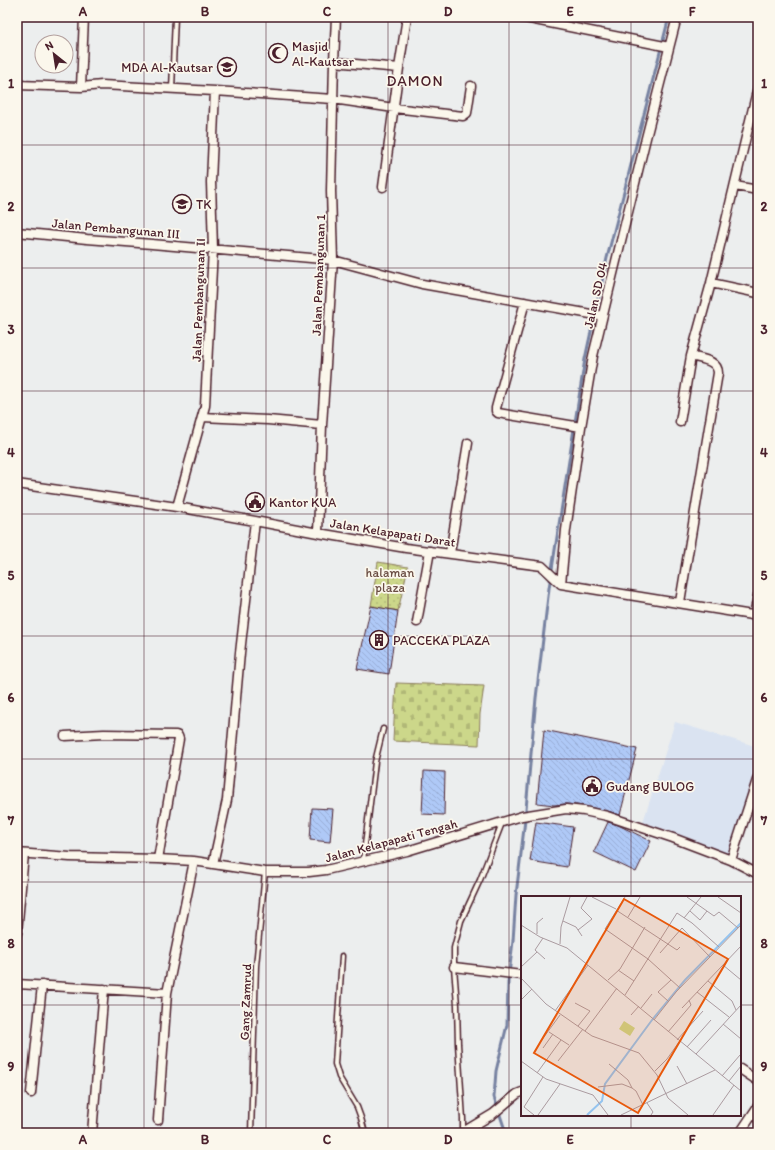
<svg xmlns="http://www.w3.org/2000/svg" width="775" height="1150" font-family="Itim,sans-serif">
<defs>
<pattern id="grass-dots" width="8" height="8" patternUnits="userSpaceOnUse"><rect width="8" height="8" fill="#ccd78a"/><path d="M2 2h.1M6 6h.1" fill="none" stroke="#b1b877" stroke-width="1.8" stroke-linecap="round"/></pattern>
<pattern id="cemetery-stones" width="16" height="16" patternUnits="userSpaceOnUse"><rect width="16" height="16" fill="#ccd78a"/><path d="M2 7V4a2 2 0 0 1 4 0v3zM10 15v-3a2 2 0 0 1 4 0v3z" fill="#b1b877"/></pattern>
<pattern id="building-back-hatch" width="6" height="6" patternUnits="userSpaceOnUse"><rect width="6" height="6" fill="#afc9f7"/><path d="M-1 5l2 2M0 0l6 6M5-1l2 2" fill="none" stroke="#98acd4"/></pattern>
</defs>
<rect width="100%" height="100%" fill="#eceeee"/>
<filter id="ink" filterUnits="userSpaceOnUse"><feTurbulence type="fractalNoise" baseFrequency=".025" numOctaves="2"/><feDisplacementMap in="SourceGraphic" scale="8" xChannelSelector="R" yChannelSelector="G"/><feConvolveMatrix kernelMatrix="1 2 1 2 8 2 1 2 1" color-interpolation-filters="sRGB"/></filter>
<g filter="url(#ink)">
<path fill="#dae3f1" d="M675,722L758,747V761L729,854L643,822Z"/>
<path fill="url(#grass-dots)" stroke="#8b7b5a" d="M378,562L408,567L398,611L371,606Z"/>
<path fill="url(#cemetery-stones)" stroke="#8b7b5a" d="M396,683L484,686L480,714L479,745L393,741Z"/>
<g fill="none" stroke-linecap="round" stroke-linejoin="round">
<path stroke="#7782a1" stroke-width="3" d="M506,1133L494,1097L496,1071L507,1025L508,982L513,941L516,895L525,820L536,698L549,588L585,359L607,258L669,17"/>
</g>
<path fill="url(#building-back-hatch)" stroke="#4a1f2b" d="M371,606L398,611L389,674L357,669Z
M544,730L637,749L620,815L608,811L585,806L566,804L554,805L537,803Z
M424,771L445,772L444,815L422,814Z
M312,808L333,809L330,842L310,840Z
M536,822L573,827L567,867L530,861Z
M608,822L618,825L651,841L636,872L594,852Z"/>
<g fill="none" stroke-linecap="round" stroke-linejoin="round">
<g stroke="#4a1f2b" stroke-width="7">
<path id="service" d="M172,89L175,17
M363,861L375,762L383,729
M342,956L335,1064L339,1077L357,1107L361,1118L365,1133
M251,1133L256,966L265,872
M463,1133V1119L458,1044L457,1005L454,967V948L461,921L480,880L502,823"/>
</g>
<g stroke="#4a1f2b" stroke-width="11">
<path id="minor" d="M520,17L669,47
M334,62L399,68
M17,85L81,87L102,85L215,91L333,99L394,108L463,116L467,113L471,86
M81,87L84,17
M735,186L758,190
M383,187L399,68L407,17
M17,232L87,239L152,244L333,260L422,284L602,316
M711,283L758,293
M525,302L496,408V411L498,413L581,427
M202,417L268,420L322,425
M680,422L691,356L711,283L758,87
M17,484L177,507L255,521L318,533L406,548L542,566L561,584L758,616
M177,507L205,406L213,249L211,182L215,91
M318,533L322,425L333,260L331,191L334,62L336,17
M450,553L468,443
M561,584L566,530L581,427L593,356L646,138L677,17
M680,602L718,373C718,360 701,359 691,356
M754,615L758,596
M417,622L430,551
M65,736L104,734L176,735L178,736L179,739L158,859
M17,853L70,857L158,859L194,861L265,872H309L326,870L407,851L522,816L566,809L584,811L607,816L673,838L731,860L758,874
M731,860L758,777
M213,864L227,800L240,653L255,521
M17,933L24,854
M454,967L522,975
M17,984L167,993
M740,1069L758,1081
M31,1093L42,985
M158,1120L167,993L194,861
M463,1132L493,1114L517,1094L522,1092
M92,1133L104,989
M740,1133L758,1106"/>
</g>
<use href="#service" stroke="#fbf7ec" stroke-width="4"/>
<use href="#minor" stroke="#fbf7ec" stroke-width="8"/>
</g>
</g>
<path fill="none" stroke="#4a1f2b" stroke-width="1" stroke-opacity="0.55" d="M144,17V1133M266,17V1133M388,17V1133M509,17V1133M631,17V897M17,145H758M17,268H758M17,391H758M17,514H758M17,636H758M17,759H758M17,882H758M17,1005H522M740,1005H758M631,1115V1133"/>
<defs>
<g id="mosque-ring" transform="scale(1)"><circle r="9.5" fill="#fbf7ec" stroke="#4a1f2b" stroke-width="1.5"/><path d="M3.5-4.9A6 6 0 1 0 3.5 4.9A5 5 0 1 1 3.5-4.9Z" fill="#4a1f2b"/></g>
<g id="school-ring" transform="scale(1)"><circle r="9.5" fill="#fbf7ec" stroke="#4a1f2b" stroke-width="1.5"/><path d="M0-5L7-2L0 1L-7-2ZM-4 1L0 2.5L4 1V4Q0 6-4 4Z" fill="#4a1f2b"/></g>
<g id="civic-ring" transform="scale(1)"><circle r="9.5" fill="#fbf7ec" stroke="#4a1f2b" stroke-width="1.5"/><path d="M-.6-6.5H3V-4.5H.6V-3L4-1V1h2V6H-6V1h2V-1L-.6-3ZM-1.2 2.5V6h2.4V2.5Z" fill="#4a1f2b"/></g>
<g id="building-ring" transform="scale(1)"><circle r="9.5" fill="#fbf7ec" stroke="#4a1f2b" stroke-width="1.5"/><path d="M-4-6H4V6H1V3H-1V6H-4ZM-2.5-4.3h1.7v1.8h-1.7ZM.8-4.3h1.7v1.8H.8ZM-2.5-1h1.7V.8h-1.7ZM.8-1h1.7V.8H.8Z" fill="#4a1f2b"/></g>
</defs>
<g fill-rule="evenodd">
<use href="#mosque-ring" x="278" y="53"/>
<use href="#school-ring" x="227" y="67"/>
<use href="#school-ring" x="182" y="204"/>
<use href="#civic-ring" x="255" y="502"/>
<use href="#building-ring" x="379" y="640"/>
<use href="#civic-ring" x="592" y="786"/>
</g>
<g text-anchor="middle" stroke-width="3.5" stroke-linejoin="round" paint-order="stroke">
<g font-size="13" fill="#4a1f2b" stroke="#fbf7ec" text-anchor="start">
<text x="292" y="51">Masjid<tspan x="292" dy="15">Al-Kautsar</tspan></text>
<text x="213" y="72" text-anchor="end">MDA Al-Kautsar</text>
<text x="196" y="209">TK</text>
<text x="269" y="507">Kantor KUA</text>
<text x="393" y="645">PACCEKA PLAZA</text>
<text x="606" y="791">Gudang BULOG</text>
</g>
<g font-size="13" fill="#4a1f2b" stroke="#fbf7ec">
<text transform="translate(116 228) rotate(5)" y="5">Jalan Pembangunan III</text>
<text transform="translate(318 275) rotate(-88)" y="5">Jalan Pembangunan 1</text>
<text transform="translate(595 295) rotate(-77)" y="5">Jalan SD 04</text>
<text transform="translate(198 300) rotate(-88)" y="5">Jalan Pembangunan II</text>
<text transform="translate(393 532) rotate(9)" y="5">Jalan Kelapapati Darat</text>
<text transform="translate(391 840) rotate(-15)" y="5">Jalan Kelapapati Tengah</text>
<text transform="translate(245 1002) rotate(-88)" y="5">Gang Zamrud</text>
</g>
<g font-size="13" fill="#6a4d43" stroke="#fbf7ec">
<text x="390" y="577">halaman<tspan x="390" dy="15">plaza</tspan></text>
</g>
<g font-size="15" letter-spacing="1" fill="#4a1f2b" stroke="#fbf7ec">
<text x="415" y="86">DAMON</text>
</g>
</g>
<g transform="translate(521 896)">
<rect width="220" height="220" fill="#eceeee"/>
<path d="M103,125L114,132L109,140L98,133Z" fill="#ccd78a"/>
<path fill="none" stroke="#95c4ef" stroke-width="2" d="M66,219L81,205L84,188L131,124L164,84L220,27"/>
<path fill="none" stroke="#ab9ba0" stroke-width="1" d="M71,1L95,13M104,1L84,33L127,63L159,92M166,1L193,20L198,16L217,32M197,1L220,17M95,14L156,54L159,51M169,15L179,24L186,15M107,21L119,1M163,22L180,1M42,25L55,31L61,40M0,29L19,41L46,52L220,195M57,34L71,23L60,12L66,1M16,38V27L22,22M22,42L14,54L24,63M39,48L40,31L49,1M139,57L161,32L189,61M202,69L220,84M0,71L16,56M97,74L113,85M0,82L25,108L71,140L118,157L136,179L147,202L167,219M87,84L99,73L124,31M187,85L211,105L215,114M176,96L208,121M104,99L156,17L171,27L198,51M0,104L11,93M147,105L137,96L150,84M54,107L69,115L57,130M120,112L131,98M161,112L220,50M34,115L67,69M110,119L118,110M133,124L155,96L220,29M202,128L220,143M64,135L96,92M28,136L48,149M147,136L170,109L168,104M156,144L182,115M20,145L39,119M166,151L190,124M22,152L32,138M175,158L220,109M0,165L25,183L72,199L87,219M37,165L62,133M88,168L107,184L111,192M156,170L166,188M134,175L146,163L158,146M16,177L40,144M201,180L219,159M208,185L220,170M77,191L101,188L111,192L115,195L122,209M126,207L132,216L130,219M13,219L3,211L22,181M17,219L39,188M100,219L194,174M192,219L213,189"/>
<path fill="#e8590c" fill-opacity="0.15" stroke="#e8590c" stroke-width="2" d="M103,3L207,63L117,217L13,157Z"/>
<rect width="220" height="220" fill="none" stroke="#4a1f2b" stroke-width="2"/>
</g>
<rect width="775" height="1150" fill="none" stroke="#fbf7ec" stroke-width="44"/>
<g transform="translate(54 54) rotate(330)"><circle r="19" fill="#fbf7ec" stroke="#b4a19f"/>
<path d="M0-3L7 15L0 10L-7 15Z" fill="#4a1f2b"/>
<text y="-6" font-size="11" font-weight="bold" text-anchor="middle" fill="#4a1f2b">N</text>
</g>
<rect x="22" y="22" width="731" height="1106" fill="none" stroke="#4a1f2b" stroke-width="1.5"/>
<g font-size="13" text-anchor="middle" font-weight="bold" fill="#4a1f2b">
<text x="83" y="16">A</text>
<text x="205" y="16">B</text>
<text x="327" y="16">C</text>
<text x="448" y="16">D</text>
<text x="570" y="16">E</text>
<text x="692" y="16">F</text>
<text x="11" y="88">1</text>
<text x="764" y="88">1</text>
<text x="11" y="211">2</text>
<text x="764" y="211">2</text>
<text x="11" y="334">3</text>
<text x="764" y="334">3</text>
<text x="11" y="457">4</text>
<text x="764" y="457">4</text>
<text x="11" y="580">5</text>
<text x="764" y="580">5</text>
<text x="11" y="702">6</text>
<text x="764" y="702">6</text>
<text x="11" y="825">7</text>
<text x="764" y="825">7</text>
<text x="11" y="948">8</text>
<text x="764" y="948">8</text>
<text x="11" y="1071">9</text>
<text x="764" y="1071">9</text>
<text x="83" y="1144">A</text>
<text x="205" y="1144">B</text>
<text x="327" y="1144">C</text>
<text x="448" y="1144">D</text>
<text x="570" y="1144">E</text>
<text x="692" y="1144">F</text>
</g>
</svg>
